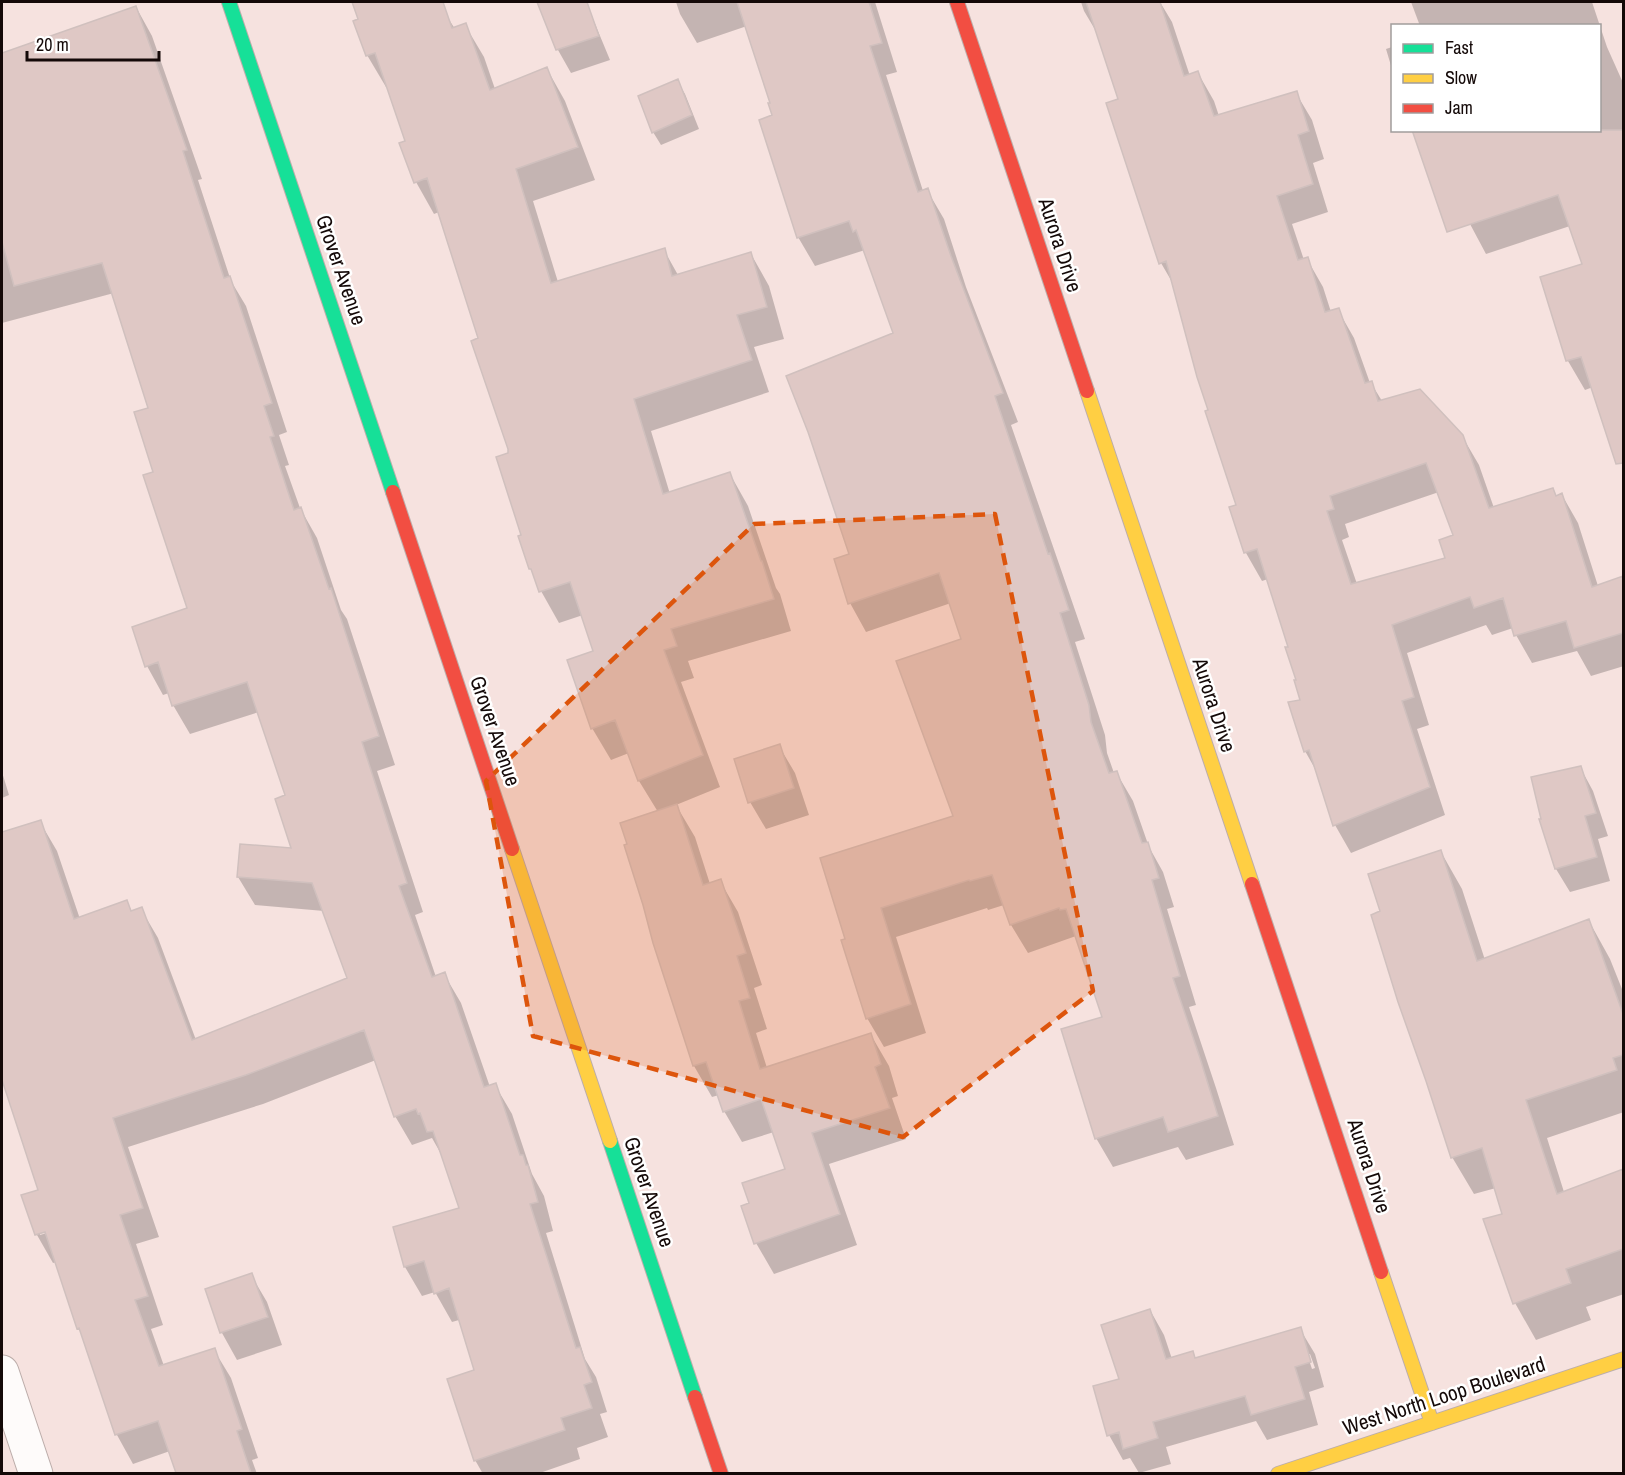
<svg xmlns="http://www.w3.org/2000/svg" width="1625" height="1475" font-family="'Archivo Narrow',sans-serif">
<rect width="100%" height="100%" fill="#f6e2df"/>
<path fill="#0003" fill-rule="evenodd" d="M354,2H438L455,29L465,25L484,57L495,89L547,69L565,101L595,180L533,201L558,282L664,250L678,275L751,254L769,286L784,339L754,347L769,392L651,431L670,494L730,474L748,506L776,588L780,594L791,631L688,661L694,678L681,682L720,787L676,805L695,837L710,884L720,881L738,912L762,985L754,988L767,1029L756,1033L767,1068L871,1035L889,1066L898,1096L892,1098L906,1139L829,1164L857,1245L774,1274L756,1243L751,1204L786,1170L774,1132L742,1142L724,1111L719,1095L712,1097L694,1066L654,943L658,812L639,781L629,753L611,760L592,728L595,652L583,615L559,623L541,591L537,580L530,568L523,536L510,454L480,339L439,212L434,214L416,182L407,142L388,86L386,87L367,55L360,19Z
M538,2H586L610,60L571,73L558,50Z
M676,2H875L897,72L886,75L923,191L927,190L944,219L966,287L1018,422L1011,425L1085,639L1075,642L1105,735L1107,753L1114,773L1116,772L1133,801L1149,847L1163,872L1174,907L1167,909L1196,1005L1189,1007L1216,1088L1234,1145L1186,1160L1178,1147L1113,1167L1096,1138L1103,1018L1076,936L1028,953L1011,925L1004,905L988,910L987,908L896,937L926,1033L884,1047L867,1018L846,940L955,817L963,640L951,603L866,632L850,603L851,555L895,334L865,250L815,266L798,237L772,104L747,26L697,43L680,14Z
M1081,2H1160L1172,22L1190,76L1198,73L1214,101L1219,116L1296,93L1312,120L1324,159L1313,163L1328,212L1292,224L1304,260L1307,259L1323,287L1331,312L1338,310L1354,338L1370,383H1371L1382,401L1462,436L1479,465L1494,508L1553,490L1557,497L1562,495L1578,523L1598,586L1624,578V666L1591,676L1577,651L1532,663L1516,635L1513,628L1492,635L1486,625L1407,653L1429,725L1417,729L1445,815L1351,853L1335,825L1318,774L1305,751L1302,701L1290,648L1268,579L1262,581L1246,553L1231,508L1238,506L1175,287L1161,263L1120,100L1100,38L1084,11ZM1439,492L1455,536L1447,559L1357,584L1342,540L1349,537L1345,524Z
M1411,2H1592L1607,47L1624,85V437L1593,387L1585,390L1568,361L1542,278L1584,265L1570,226L1486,254L1470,224L1600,130V26H1420Z
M136,7L152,36L202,179L198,180L231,281L246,306L287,432L279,435L289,465L285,466L300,508L317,538L341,610L347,619L395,765L377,771L423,912L415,915L436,977L444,974L461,1003L490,1087L495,1085L512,1114L532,1174L544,1196L553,1231L546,1233L585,1359L596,1377L607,1412L600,1414L608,1437L577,1448L580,1459L537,1474H483L475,1460L476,1371L459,1320L452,1322L435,1292L422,1296L405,1267L395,1228L461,1209L445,1161L432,1138L412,1145L395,1116L376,1060L263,1104L128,1147L159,1237L136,1244L163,1325L151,1329L164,1366L214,1350L231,1378L258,1458L252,1460L257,1474H177L170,1451L133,1464L117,1435L84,1338L78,1328L57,1262L53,1263L37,1235L23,1196L39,1190L2,1075V834L40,822L57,851L80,919L127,902L132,912L141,909L158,938L196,1040L349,979L324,911L255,905L238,877L293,850L287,796L259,712L190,734L173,705L169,693L163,695L147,666L189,609L155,473L150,408L114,293L2,323V64L34,55ZM53,1231L40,1235V1232Z
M1392,47V69L1386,49Z
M677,81L685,94L699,129L661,145L653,132Z
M779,746L795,773L809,815L766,829L750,802Z
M1580,767L1593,791L1608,836L1598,839L1610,881L1570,892L1556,869L1541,820Z
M2,772L9,795L2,798Z
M1441,852L1462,889L1485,960L1589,921L1610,959L1624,994V1112L1547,1138L1564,1192L1624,1171V1294L1586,1307L1591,1320L1536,1340L1515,1303L1504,1215L1496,1188L1474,1194L1452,1157L1382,912Z
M251,1275L267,1302L282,1345L237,1360L222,1333L207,1290Z
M1150,1310L1164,1335L1172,1359L1193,1353L1196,1359L1300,1329L1315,1354L1324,1387L1309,1392L1318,1425L1267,1440L1256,1421L1166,1447L1171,1464L1139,1473L1130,1458L1123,1460L1109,1435L1120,1380ZM1307,1354H1310L1315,1368L1312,1369Z"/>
<path fill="#dfc8c5" stroke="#d0c0be" stroke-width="1.5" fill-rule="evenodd" d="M352,2H443L452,28L466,23L490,90L547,67L578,147L516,169L551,283L665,248L672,276L751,252L767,307L737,315L752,360L634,399L663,494L730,472L761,561H762L774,599L671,629L677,646L664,650L703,755L638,781L615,720L591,729L567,660L593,651L570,582L539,592L531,569H529L518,536L521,535L496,457L508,453V449L471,341L478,338L427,178L414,183L399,143L405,141L375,53L366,56L353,21L358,19Z
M537,2H587L599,36L556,50Z
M737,2H869L882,43L870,46L910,168L918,192L928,188L951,256L1003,393L995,396L1048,554L1050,553L1069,610L1060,613L1089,705L1091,722L1109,773L1117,771L1142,843L1148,842L1159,878L1152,880L1180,976L1173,978L1200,1058L1218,1116L1168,1132L1163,1117L1095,1139L1061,1029L1102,1017L1066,909L1060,910L1059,908L1010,925L992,875L970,881L969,880L881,908L911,1004L866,1019L841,940L845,939L820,858L953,816L896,661L961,639L939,573L848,604L834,559L849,554L808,432L786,376L893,333L856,230L853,232L849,221L797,238L759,120L772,115L768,103H770Z
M1086,2H1160L1184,76L1198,71L1214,116L1297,91L1309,131L1298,135L1313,184L1277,196L1298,260L1308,257L1325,312L1339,308L1365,383L1372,381L1378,401L1420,389L1463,435L1489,508L1553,488L1556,496L1562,493L1592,587L1623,576V633L1574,648L1566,621L1514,636L1503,598L1474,608L1470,597L1392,625L1414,697L1402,701L1430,787L1333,826L1309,750L1304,752L1288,702L1300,700L1294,680H1296L1285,647H1288L1257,549L1244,553L1229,507L1236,505L1205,411L1208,410L1197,377L1166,261L1159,264L1106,103L1118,99ZM1426,463L1453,535L1439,540L1445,558L1351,584L1327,511L1334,509L1330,496Z
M136,6L187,150L183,151L224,278L230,276L272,403L264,406L274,436L270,437L294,510L301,507L329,589L331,588L379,736L362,742L407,883L399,886L432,977L445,972L484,1087L496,1083L520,1155H523L526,1165H528L538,1202L530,1204L576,1348L580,1347L592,1382L584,1385L592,1408L561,1418L565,1430L474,1461L447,1379L474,1370L449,1288L434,1294L424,1261L404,1267L393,1227L459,1208L433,1131L427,1132L420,1113L418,1114L416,1109L394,1117L364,1030L246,1075L113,1118L143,1208L120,1215L148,1296L135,1300L159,1366L215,1348L242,1429L237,1431L251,1473H176L158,1421L115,1435L79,1328L77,1329L45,1232L35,1235L21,1195L38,1190L2,1080V832L41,820L74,919L127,900L131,911L142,907L192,1040L347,978L312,883L237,877L240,844L291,848L275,799L285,795L247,682L172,706L158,662L145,667L132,627L187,608L143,475L153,472L134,412L148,408L102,263L14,286L2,242V53Z
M678,79L692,115L652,133L638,96Z
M1412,130H1623V463L1616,464L1581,357L1566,361L1540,277L1582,264L1558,195L1447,232Z
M780,744L794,788L748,803L734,759Z
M1581,766L1596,813L1585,816L1597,857L1555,869L1539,819H1541L1531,777Z
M677,804L703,885L721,879L746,953L737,956L750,998L739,1001L760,1069L871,1033L881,1064L875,1067L890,1108L812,1133L840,1214L754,1244L741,1206L749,1203L742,1183L785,1169L761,1099L723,1112L706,1062L693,1066L653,943L643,905L624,845L627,844L620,823Z
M1441,850L1477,961L1589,919L1623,1014V1055L1613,1058L1617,1070L1526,1100L1557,1194L1623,1169V1249L1566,1269L1571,1283L1513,1304L1483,1219L1502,1214L1482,1148L1451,1158L1426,1081L1398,1002L1371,915L1380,911L1368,874Z
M252,1273L268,1317L220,1333L205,1289Z
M1150,1309L1166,1359L1193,1351L1195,1358L1301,1327L1311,1362L1295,1367L1305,1399L1251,1415L1245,1396L1153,1422L1158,1438L1123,1449L1119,1432L1107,1436L1093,1386L1119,1379L1101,1325Z"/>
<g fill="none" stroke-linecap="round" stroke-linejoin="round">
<g stroke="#bcadaa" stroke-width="35">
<path id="street" d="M2,1372L36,1474"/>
</g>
<g stroke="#bcadaa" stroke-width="16">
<path id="fast" d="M229,2L393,492
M610,1141L695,1397"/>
</g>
<g stroke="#bcadaa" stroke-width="16">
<path id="slow" d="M1087,391L1252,884
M512,849L610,1141
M1381,1272L1432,1423
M1278,1474L1624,1359"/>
</g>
<g stroke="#bcadaa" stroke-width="16">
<path id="jam" d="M957,2L1087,391
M393,492L512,849
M1252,884L1381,1272
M695,1397L721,1474"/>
</g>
<use href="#street" stroke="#fefbfa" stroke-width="33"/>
<use href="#fast" stroke="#16e098" stroke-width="14"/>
<use href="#slow" stroke="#ffcf43" stroke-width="14"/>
<use href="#jam" stroke="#f24e42" stroke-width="14"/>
</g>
<path fill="#dd550c" fill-opacity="0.2" stroke="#dd550c" stroke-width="4.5" stroke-dasharray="12 8" stroke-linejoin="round" d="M995,514L1093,991L903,1137L533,1036L486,781L754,524Z"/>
<g text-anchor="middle" stroke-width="5" stroke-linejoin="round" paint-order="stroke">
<g font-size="21" fill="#140908" stroke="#fff">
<text transform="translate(1060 245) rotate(72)" y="7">Aurora Drive</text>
<text transform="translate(341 270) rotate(71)" y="7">Grover Avenue</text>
<text transform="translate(1214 705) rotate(72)" y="7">Aurora Drive</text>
<text transform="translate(495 731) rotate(71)" y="7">Grover Avenue</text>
<text transform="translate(1369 1166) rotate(72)" y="7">Aurora Drive</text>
<text transform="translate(649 1192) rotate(71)" y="7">Grover Avenue</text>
<text transform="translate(1444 1396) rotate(-18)" y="7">West North Loop Boulevard</text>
</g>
</g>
<rect width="1625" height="1475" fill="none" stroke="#140908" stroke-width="6"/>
<rect x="1391" y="24" width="210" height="108" fill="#ffffff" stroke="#a19d9c" stroke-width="1.5"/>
<rect x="1403" y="44" width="30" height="9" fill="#16e098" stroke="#a19d9c" stroke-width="1.5"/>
<text x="1445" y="54" font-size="18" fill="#140908">Fast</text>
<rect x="1403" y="74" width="30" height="9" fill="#ffcf43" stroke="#a19d9c" stroke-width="1.5"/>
<text x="1445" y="84" font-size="18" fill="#140908">Slow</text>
<rect x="1403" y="104" width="30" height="9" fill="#f24e42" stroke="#a19d9c" stroke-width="1.5"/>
<text x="1445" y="114" font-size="18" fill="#140908">Jam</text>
<path d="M27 51v9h132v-9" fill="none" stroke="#140908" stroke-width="3"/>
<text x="36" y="51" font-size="18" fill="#140908" stroke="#ffffff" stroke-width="4.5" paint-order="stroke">20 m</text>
</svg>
